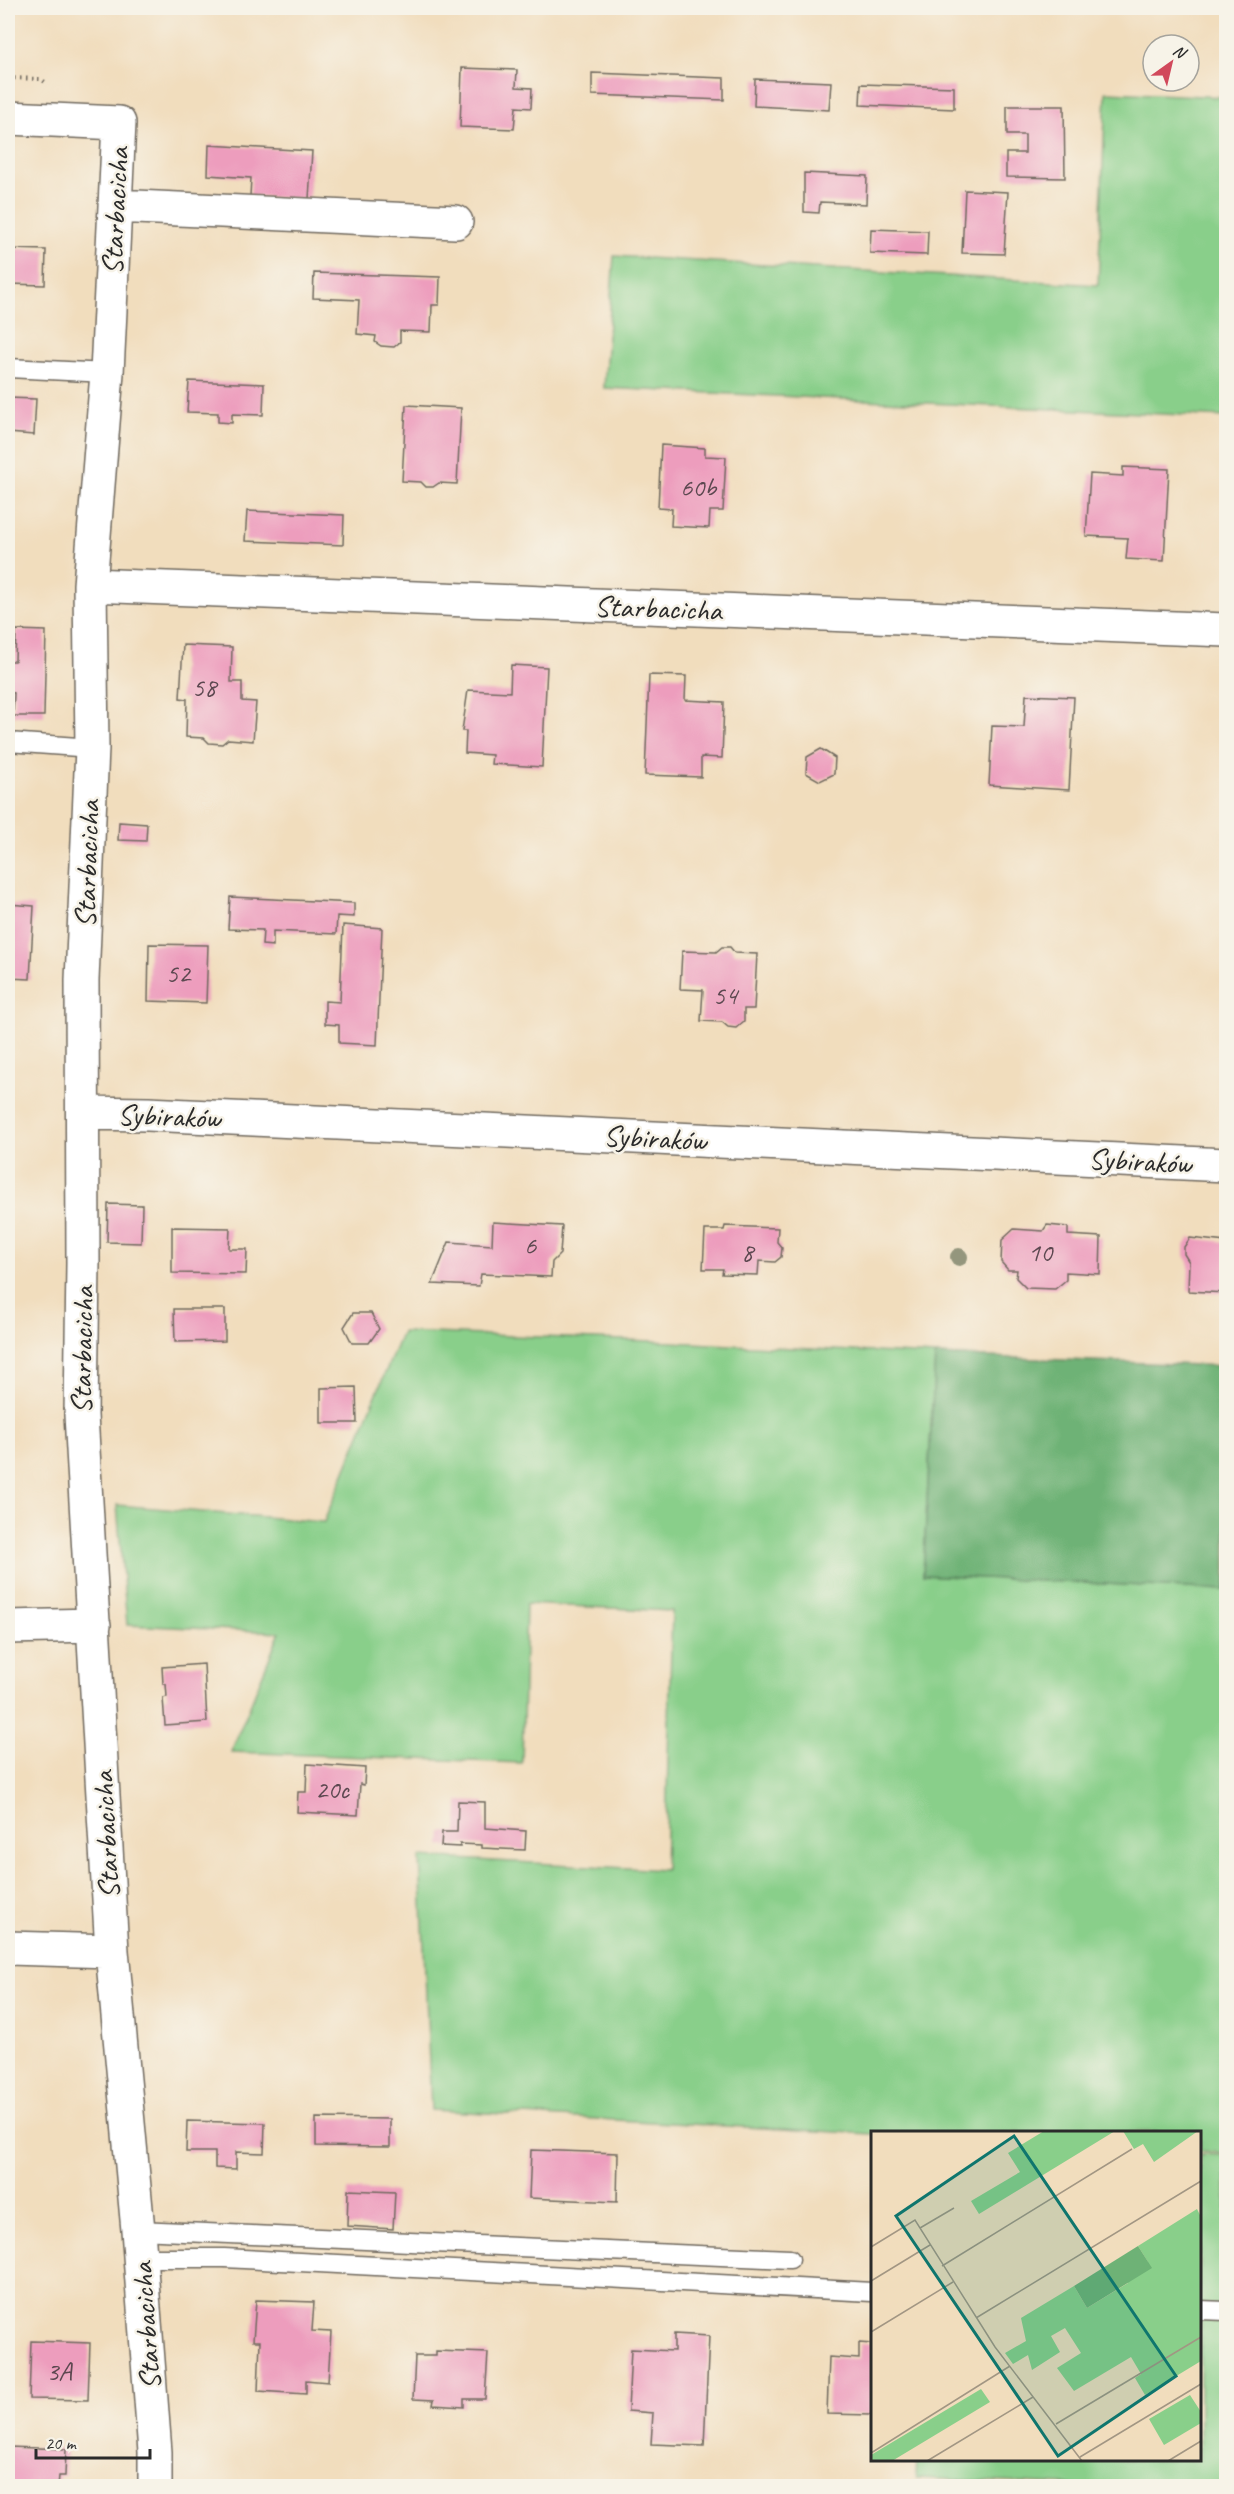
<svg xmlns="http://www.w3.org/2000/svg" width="1234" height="2494" font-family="Caveat,sans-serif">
<rect width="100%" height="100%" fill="#f7f3e8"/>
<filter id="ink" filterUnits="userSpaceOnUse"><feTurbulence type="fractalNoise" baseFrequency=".0167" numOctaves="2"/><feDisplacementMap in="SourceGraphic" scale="12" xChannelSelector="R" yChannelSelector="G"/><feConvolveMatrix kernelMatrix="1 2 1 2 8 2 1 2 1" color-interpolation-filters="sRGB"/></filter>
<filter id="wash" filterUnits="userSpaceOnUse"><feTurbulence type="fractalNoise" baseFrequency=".008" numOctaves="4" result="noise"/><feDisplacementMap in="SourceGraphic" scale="24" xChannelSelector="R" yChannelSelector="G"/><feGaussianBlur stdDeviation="1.35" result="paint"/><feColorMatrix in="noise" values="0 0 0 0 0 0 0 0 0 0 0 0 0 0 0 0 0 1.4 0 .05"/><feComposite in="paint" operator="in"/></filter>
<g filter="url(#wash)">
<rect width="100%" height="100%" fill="#f1ddbd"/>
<path fill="#89cf8a" stroke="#5a7d5a" stroke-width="1.5" d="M1106,92L1226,97V417L604,388L614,256L1098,285Z
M402,1332L651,1341L935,1355L923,1575L1226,1590V2153L1200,2151V2132L872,2134L431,2110L420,1857L665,1870L672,1611L526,1604L522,1763L231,1752L280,1632L127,1625L117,1505L324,1522Z
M1200,2154L1226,2155V2486H1086L916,2478L917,2460H1200Z"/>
<path fill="#6eb276" stroke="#4c6e50" stroke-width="1.5" d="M935,1355L1226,1366V1590L923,1575Z"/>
<g id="blocks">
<path fill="#ed9dbd" d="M462,68L517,70L516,87L532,88L531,108L516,107L514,129L460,127Z
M592,73L724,78V100L592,95Z
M755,79L831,82L829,110L754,106Z
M861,84L954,87V109L860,105Z
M1007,106H1064L1065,178L1006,177V153H1025V135H1007Z
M209,145L312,151L309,199L250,196L251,178L208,175Z
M804,173L867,176L866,204L820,202L819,213L804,212Z
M965,190L1008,192L1004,254L962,253Z
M871,229L928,231L927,255L870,253Z
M10,249L46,250L45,285L8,284V254H10Z
M314,273L440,277L439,305H432L431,332L400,331V342L394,347L381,346L375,342L376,336L357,334L359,300L313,298Z
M189,381L264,384L263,415L232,414V423L218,422V413L187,412Z
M8,398L36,399L34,435L8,433Z
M406,405L461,408L457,484L439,483L433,487H426L421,482L402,481Z
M661,445L705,448V456L726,457L723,511H710L709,528L671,526L672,509L658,508Z
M1123,467L1169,469L1164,561L1126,559L1128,538L1086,536L1090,474L1123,476Z
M247,511L344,515L343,545L245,541Z
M16,630L46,631L44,716H13L14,693L8,692V661H15Z
M183,645L232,647L231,682H242V701L256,702L253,741L228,739L222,744L209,743L204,738L186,737L187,699L180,698Z
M511,665L547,667L542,767L491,764L492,755L465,753L466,731H462L468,690L510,692Z
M649,675L686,676L685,700L724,702L722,758L701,757V777L645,775Z
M1026,695L1074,697L1069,790L989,785L992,726L1024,727Z
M821,749L835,758L834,774L820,781L806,773L807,757Z
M119,822L147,824L146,841L118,840Z
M230,897L354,903V917L337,916L336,934L273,931V946L262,945L263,930L228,929Z
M8,904L34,906L30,979L8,978Z
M343,925L382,928L377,1045L339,1043V1025L325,1024V1001L340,1002Z
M149,944L208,945L206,1003L148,1001Z
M722,947H730L735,953L757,954L754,1009H744V1021L736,1028L728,1027L722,1022L701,1021L703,990L680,989L682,951L716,952Z
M108,1204L142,1205L141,1243L107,1242Z
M493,1222L562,1226L560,1254L552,1262L551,1277L481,1274L479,1286L432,1284L449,1242L492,1245Z
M1047,1225L1068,1227V1235L1101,1237L1100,1274L1066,1272V1280L1055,1289L1026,1288L1016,1278L1017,1270H1008L1001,1262L1002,1240L1014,1229L1043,1231Z
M725,1226L778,1228L777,1242L782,1248L781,1257L775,1262L759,1261L758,1275L722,1274L723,1269H703L705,1230H724Z
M172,1227L230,1228L229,1249H247L246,1274L172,1273Z
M1190,1238L1226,1242V1293L1188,1291L1189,1262L1184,1254V1247Z
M174,1309H225V1341L175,1342Z
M353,1313H371L379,1329L369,1343H352L344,1327Z
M356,1387L357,1423H321V1388Z
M204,1664L207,1722L165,1725L163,1698L167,1697L166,1684H163L162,1667Z
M307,1764L365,1768L364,1785L360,1784L358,1815L297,1812L298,1792H306Z
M458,1801L485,1802V1828L526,1831L525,1850L482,1848V1845L460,1844V1847L441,1846L442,1832H457Z
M316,2118L390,2119V2147L316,2146Z
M187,2121L265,2123L264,2153L236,2152V2169L215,2168V2152H186Z
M531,2150L618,2153L617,2202L529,2198Z
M348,2190L395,2192L393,2229L347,2226Z
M256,2300L314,2302L312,2331L331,2332L328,2382L306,2380V2394L258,2391L260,2341H253Z
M674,2334L709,2336L704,2446L651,2444L653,2413L628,2411L631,2349L674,2351Z
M31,2341L90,2343L88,2400L29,2399Z
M859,2343L872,2344V2415L827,2414L829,2357L859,2359Z
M436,2351L488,2353L485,2399H464V2407L433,2405L434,2400L413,2399L415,2356H436Z
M8,2447L66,2449L65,2476H59L58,2486H8Z"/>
</g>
</g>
<g filter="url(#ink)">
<use href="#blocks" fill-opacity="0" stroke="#70695e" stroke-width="1.5"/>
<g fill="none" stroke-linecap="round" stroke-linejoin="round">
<g stroke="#70695e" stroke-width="21">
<path id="lane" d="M8,368L107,373
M8,742L92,748
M138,2230L790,2259
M140,2258H224L872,2292
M1200,2310L1226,2311"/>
</g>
<g stroke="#70695e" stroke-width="36">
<path id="street" d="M8,118L119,123L107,373L90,585L92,748L82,980L83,1263L81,1415L112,1951L138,2230L155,2452V2486
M115,206L456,222
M90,585L1226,630
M83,1113L148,1114L1226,1165
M8,1627L94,1625
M8,1948L112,1951"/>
</g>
<path stroke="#70695e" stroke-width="4" stroke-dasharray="1.5 4.5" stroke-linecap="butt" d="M8,78L41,79L45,82"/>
<use href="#lane" stroke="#fff" stroke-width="18"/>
<use href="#street" stroke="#fff" stroke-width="33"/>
</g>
<circle fill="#94967d" cx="959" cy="1257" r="9"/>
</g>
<g text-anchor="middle" stroke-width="5" stroke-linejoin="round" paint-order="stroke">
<g font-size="27" fill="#5c4850">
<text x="698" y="496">60b</text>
<text x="204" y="696">58</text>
<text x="178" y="982">52</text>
<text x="725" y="1004">54</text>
<text x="530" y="1254">6</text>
<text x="747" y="1261">8</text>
<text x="1040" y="1261">10</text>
<text x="332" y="1798">20c</text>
<text x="59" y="2380">3A</text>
</g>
<g font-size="30" fill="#2b2b2b" stroke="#f7f3e8">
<text transform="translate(115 211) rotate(-87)" y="10">Starbacicha</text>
<text transform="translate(658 608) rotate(2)" y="10">Starbacicha</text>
<text transform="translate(87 864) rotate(-88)" y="10">Starbacicha</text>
<text transform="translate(169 1116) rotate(2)" y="10">Sybiraków</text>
<text transform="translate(655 1138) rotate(3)" y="10">Sybiraków</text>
<text transform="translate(1140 1161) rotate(3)" y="10">Sybiraków</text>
<text transform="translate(82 1350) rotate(-89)" y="10">Starbacicha</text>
<text transform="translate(106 1835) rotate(-93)" y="10">Starbacicha</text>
<text transform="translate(146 2326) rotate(-94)" y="10">Starbacicha</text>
</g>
</g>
<g transform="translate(871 2131)">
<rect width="330" height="330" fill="#f1ddbd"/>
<path d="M173,0H244L108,83L100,70L149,41L137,22ZM252,0H327L283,31L272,13L263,18ZM326,78L330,86V230L274,264L264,247L270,243L260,226L203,260L186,237L210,222L194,197L180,205L189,221L161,239L157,224L142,233L134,222L155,210L150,187L203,155L216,177L257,152L256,144L277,131L267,115ZM110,258L119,271L21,330H0V324ZM319,264L330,281V292L293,314L278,288Z" fill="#89cf8a"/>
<path d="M267,115L281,137L216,177L203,155Z" fill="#6eb276"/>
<path fill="none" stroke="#a29683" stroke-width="1.5" d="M49,97L83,77M0,116L44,89L124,216L211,330M71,135L261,18M0,150L59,114M105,187L330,50M0,201L82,151M185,293L330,206M0,322L139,235M209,326L330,253M56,330L162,266M297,330L330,310"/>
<path fill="#0f766e" fill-opacity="0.15" stroke="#0f766e" stroke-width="3" d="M143,5L305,245L187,325L25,85Z"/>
<rect width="330" height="330" fill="none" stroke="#2b2b2b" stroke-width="3"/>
</g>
<rect width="1234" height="2494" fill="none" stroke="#f7f3e8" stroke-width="30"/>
<g transform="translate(1171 63) rotate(34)"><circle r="28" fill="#f7f3e8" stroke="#a5a39c" stroke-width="1.5"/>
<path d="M0-4.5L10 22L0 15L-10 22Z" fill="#d1495b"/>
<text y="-9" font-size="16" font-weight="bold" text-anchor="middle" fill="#2b2b2b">N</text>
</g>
<path d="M36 2449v9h114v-9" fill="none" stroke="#2b2b2b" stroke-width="3"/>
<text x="45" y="2449" font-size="18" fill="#2b2b2b" stroke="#f7f3e8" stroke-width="4.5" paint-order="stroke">20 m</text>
</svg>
